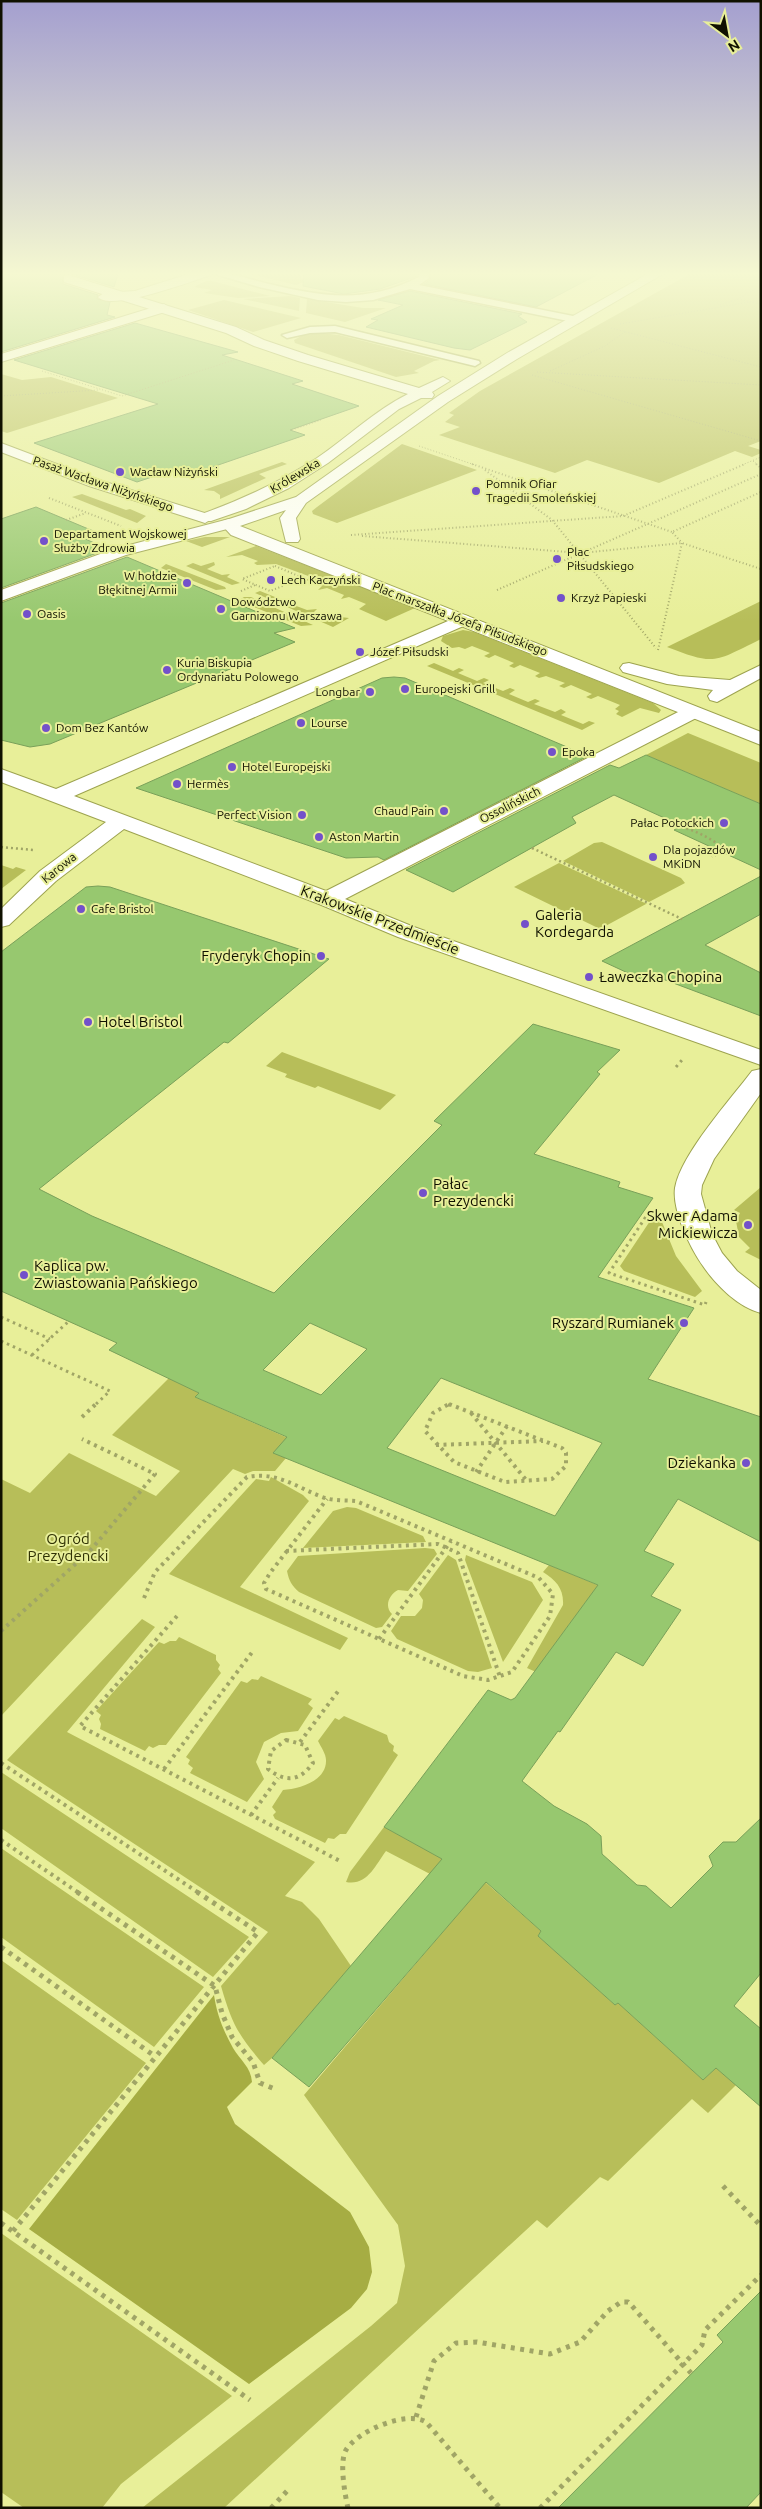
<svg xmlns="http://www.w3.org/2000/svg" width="762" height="2509" font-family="Ubuntu,sans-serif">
<rect width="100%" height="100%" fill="#e8ef99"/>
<path fill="#b7be59" d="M239,271H293L300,272L301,278L306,281L296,285Z
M695,271H761V441L748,446L761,450V453L752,457L735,451L659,483L587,460L555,473L439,435L460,427L445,422L454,415L449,413L480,391Z
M206,281H212L270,296L238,298L204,293L212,290L194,287Z
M291,296L300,298L299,311L243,299Z
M307,299L363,308H386L345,322L306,313Z
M224,300L301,318L253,332L188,310Z
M321,333L339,335L440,360L434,361L414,371L419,373L396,377L295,343L294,340L303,335Z
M1,374L22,380L51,377L118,398L7,433L1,431Z
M402,444L477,470L337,523L313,514L312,511L317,507Z
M282,462L287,464L259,474L266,478L220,499V495L214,491L204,490Z
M82,494L126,510L130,509L146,516L137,523L72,497Z
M205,537H230L202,547L186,541Z
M256,546L415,608L386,621L359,609L366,604L349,597L341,599L344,595L327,588L318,590L322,586L306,580L311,577L276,564L257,565L254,563L258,561L242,555L226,557Z
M214,562L215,565L207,569L222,575L230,574L227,577L240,583L232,585L186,566L193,563L201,566Z
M166,564L225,587L226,589L216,590L161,568Z
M260,591L285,601L294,599L295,601L291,604L307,610L317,609L313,613L330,620L340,617L349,618L333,627L255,593Z
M244,597H251L313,625L301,626L242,602L241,599Z
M761,601V639C714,662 716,666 667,647Z
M463,630L474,632L653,703L661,710L659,713L640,708L622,717L616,714L619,711L615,709L620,705L598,696L591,699L586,697L592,694L571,685L564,688L559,686L565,683L546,676L539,678L535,676L540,673L520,665L514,668L509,666L514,663L495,655L489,658L484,656L490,653L472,646L465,649L459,647L452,648L441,641L443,636Z
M434,663L453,671L459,668L464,670L458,673L477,681L484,678L489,680L483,683L503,691L510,688L515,690L509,694L528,702L535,699L540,701L534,704L555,712L561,709L566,712L561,715L583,724L589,721L595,723L582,730L427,666Z
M688,733L761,763V804L646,755Z
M602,842L681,878L685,883L649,902L563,861L594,843Z
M559,863L647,904H646L600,929L514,887Z
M1,865L13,869L16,867L26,870L1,889Z
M282,1052L396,1095L380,1110L318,1086L315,1088L285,1077L287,1074L266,1066Z
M761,1187V1260L745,1252L750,1248L739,1237L736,1221L740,1213L734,1210Z
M656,1220L662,1222L676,1256L702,1291L695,1297L624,1271L620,1266L650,1221Z
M169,1378L199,1393L195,1397L299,1443L277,1449L274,1452L286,1458L275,1471H253L245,1474L233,1469L1,1716V1479L30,1493L69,1453L156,1496L180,1471L112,1435Z
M271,1477L303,1495L309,1501L240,1587L348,1638L340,1650L169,1574L256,1479L269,1481Z
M347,1507L356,1508L423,1536L426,1542L303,1548L333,1511Z
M425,1548L434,1549L437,1554L408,1591L398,1590C389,1595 384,1606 392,1614L382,1627L376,1628L299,1592C292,1586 289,1581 287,1571L298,1556Z
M448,1555L456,1560L492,1668L478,1672L468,1671L397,1639L391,1631L401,1616H415L422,1608L423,1600L419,1594Z
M466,1555L532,1582L543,1600L503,1662L465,1560Z
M549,1565L600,1586L583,1605L585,1606L570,1623L536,1672L527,1668L563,1605C564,1589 556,1580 543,1572Z
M142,1619L155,1627L67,1732L315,1862L285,1896L302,1902L319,1919L351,1966L272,2058L264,2065C238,2035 232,2024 221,1986L268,1932L7,1760Z
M179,1637L216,1655V1660L220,1665L218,1669L221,1673L166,1745H159L153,1748L149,1746L145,1751L100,1729L101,1724L99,1719L101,1715L96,1711L159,1642L164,1644L170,1641H176Z
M261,1676L312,1699L308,1704L313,1708L298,1731L281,1733L264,1742L256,1762L264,1779L247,1802L190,1773L193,1768L188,1764L190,1760L186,1757L241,1681L247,1683L252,1679L258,1680Z
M344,1716L387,1735L389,1742L394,1746L393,1751L398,1755L346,1834H340L334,1839L328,1838L325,1843L275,1819L273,1815L276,1812L272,1807L283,1790C299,1789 327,1781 326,1760C326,1754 321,1747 318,1741L335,1718L339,1720Z
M1,1772L249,1937L213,1977L1,1828Z
M384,1827L485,1882L541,1931L538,1936L615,2005L618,2003L703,2080L716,2068L736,2085L708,2113L692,2099L608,2181L600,2177L547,2228L537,2220L224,2508H142L371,2326L397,2303L405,2266L398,2225L304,2095L470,1900L430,1874L386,1851C375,1866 367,1886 346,1882L350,1872Z
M1,1848L204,1987L154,2047L1,1937Z
M1,1960L146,2063L17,2220L1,2209Z
M1,2233L232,2396L121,2484L102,2508H24L1,2492Z"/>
<path fill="#a6ad43" d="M214,1995C217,2015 223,2030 233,2048C240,2060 251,2067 252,2082L227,2107L235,2124L350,2212L369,2247L372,2272L367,2289L351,2308L249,2384L29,2229Z"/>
<path fill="#97c86f" stroke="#79a059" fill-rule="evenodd" d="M1,271H119L114,287L69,273L62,276L63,284L98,295L97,299L110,302L107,315L115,317L1,352Z
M304,271H416L417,276L380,289L344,294L303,286Z
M430,271H604L536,307L424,284L430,280Z
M410,291L522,314L518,316L527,322L470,350L454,348L366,327L378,320L371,319L403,305L378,300Z
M135,323L238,352L222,355L303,381L292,384L359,406L290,430L305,435L198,472L182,467L137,482L34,443L158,404L14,360Z
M36,507L98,533L83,538L108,549L1,588V519Z
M127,557L295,628L274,633L295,642L50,744L30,747L1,740V603Z
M394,677L405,678L588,756L384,860L378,857L346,858L136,788L382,678Z
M646,755L761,804V870L674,830L682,826L614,795L572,817L576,823L453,892L406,870L610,765L619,768Z
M761,876V914L705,945L761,973V1016L652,975L643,980L602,961Z
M98,886L110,887L329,959L228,1043L224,1042L39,1189L92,1216L274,1293L442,1125L434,1121L533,1024L620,1050L597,1072L600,1074L534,1154L620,1182L618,1187L653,1198L598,1277L694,1308L648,1379L761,1417V1542L678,1499L644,1551L674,1564L651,1596L681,1610L643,1666L616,1652L560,1732L558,1731L522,1781L554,1806L587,1824L601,1836L602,1854L637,1885L646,1886L671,1908L713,1866L709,1856L723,1842H736L761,1818V1973L734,2006L761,2029V2107L716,2068L703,2080L618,2003L615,2005L538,1936L541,1931L486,1882L309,2087L272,2058L442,1859L384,1827L488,1690L511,1700L515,1698L598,1585L273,1453L287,1437L195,1397L199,1393L109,1350L117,1343L1,1291V952L86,887ZM310,1323L367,1349L321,1395L263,1370ZM441,1378L602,1443L555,1516L387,1448Z
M761,2291V2492L746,2508H558L723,2342L717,2335Z"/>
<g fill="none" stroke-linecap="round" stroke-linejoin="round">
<g stroke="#9da34f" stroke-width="3">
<path id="lane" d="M205,271C226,271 245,278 265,283C322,297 366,304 419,277L418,271H428L429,278L419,285L578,317L583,320L578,323L410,289L373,300L346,302L318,300L259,287Z
M335,326L479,361L480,363L475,366L335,332L310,333L287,338L282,335L310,327Z"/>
</g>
<g stroke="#9da34f" stroke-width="2">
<path id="street" d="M198,271H216L214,274C195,280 111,312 98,297L104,293L135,291Z
M164,304L170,308L168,311L1,362V354Z
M1,443L99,480L211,515L213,518L205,523L199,521L89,486L1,452Z
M229,519L237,524L235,527L126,555L1,601V590L114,549Z
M462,615L468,616L471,620L468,624L74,796L326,891L686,708H700L702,712L700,716L345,899L414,927L761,1050V1065L398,937L319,904L124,829L56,881L9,925L1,927V909L40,871L106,822L1,782V769L56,789Z
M761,1069V1093L714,1159L702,1185L701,1194L712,1234L722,1253L737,1271L761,1290V1313C738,1307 716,1285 703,1266C690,1248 672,1210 675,1188C681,1154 731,1099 752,1071Z"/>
</g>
<g stroke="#9da34f" stroke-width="2">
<path id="secondary" d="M653,271H668L517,359L448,402L306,503L296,518L300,539L298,542H286L280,518L286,510L240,526L761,732V745L231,535L221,524L223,521L296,497L438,396L507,353Z
M68,275L236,327L264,340L308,355L419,388L443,377L450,381L432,392L434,395L432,398H421L399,409L328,463L289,488L246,509L211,521H199L197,518L199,515C241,500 280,482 317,458C348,437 374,411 408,394L298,361L254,346L226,333L64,282V276Z
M629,663L679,676L730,680L761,665V678L717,702L710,700L708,696L713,690L667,684L623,672L620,668L623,664Z"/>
</g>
<path stroke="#a0a566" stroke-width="1" stroke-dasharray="1 2" stroke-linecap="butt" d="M738,299L761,304
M720,305L738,299L761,285
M620,324L761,300
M611,328L761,367
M42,371L122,396L234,360
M550,371L605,346L626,331
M537,372L761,385
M532,375L761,441
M1,396L98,390
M292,430L321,420
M419,446L475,465
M753,461L758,465
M742,465L761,457"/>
<path stroke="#a0a566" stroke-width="2" stroke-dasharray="1 2.5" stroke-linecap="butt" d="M472,464L672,532
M756,464L761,468
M485,470L552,520L656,648
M159,476L184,467
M49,498L121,526
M66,520L86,513
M351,535L623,516L745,464
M362,536L581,553L682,543L761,569
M584,552L761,474
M275,566L303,578L270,591L242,579Z
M497,590L579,554
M241,591L255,585
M658,650L682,543L672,532L761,492"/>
<path stroke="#a0a566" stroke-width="2.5" stroke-dasharray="2 3" stroke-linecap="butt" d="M647,827C674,820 699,831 721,846V852L712,857
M1,847L33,850
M532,848L682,919"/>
<path stroke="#a0a566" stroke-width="3" stroke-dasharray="2.5 4" stroke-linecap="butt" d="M676,1067L682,1060
M657,1212L647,1215L609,1273L705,1305L706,1302
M1,1317L50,1339
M1,1341L110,1391L95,1405
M32,1355L69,1321
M448,1405H450"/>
<path stroke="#a0a566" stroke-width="4" stroke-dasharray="3 4.5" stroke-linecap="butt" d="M449,1404L562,1448L566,1453V1466L552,1479L505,1482L454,1462L425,1431L433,1413Z
M471,1413L527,1481
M82,1417L97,1403
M436,1445L543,1441
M476,1472L507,1426
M286,1551L438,1544L458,1553L500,1677
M144,1598L155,1572L247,1477C278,1471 297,1488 325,1498C335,1501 346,1500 356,1501L539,1578L553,1594L550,1616L512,1672L488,1680L463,1676L266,1589L264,1583L270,1573L327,1499
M177,1616L80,1726L340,1861
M1,1631L89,1552L155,1474L82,1439
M379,1639L451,1541
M286,1740L305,1745L313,1763C300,1781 286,1783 268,1769L271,1751Z
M300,1742L339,1690
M1,1763L199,1893
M164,1769L253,1651
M251,1815L278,1778
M1,1840L79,1893"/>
<path stroke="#a0a566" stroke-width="5" stroke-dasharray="4 5.5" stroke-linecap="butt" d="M77,1892L215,1986L222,2013L232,2037L253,2062L260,2083L275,2089
M1,1947L156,2057
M723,2186L761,2226
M1,2223L250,2400
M13,2231L258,1932L197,1892
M416,2417L434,2361L456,2343L477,2342L550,2354L580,2342L608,2311L621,2302H628L632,2306L691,2373
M271,2508L288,2490
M348,2508C345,2495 339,2462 346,2450C357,2431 407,2410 426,2422L500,2508
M540,2508L702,2345L705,2330L761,2275"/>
<use href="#lane" fill="#fff" fill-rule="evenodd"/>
<use href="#street" fill="#fff" fill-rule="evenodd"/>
<use href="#secondary" fill="#fff" fill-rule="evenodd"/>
</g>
<linearGradient id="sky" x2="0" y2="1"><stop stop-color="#a49fcf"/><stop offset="0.44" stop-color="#f5f8d1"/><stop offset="1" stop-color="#f5f8d1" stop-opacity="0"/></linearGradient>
<rect width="762" height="622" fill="url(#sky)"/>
<g fill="#7351ca" stroke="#e8ef99" stroke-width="2">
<circle cx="120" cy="472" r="5"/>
<circle cx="476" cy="491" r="5"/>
<circle cx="44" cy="541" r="5"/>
<circle cx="557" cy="559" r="5"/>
<circle cx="271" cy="580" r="5"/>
<circle cx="187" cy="583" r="5"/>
<circle cx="561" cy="598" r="5"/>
<circle cx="221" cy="609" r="5"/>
<circle cx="27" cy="614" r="5"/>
<circle cx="360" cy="652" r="5"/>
<circle cx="167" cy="670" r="5"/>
<circle cx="405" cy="689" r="5"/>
<circle cx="370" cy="692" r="5"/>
<circle cx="301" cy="723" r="5"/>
<circle cx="46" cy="728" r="5"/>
<circle cx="552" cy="752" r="5"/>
<circle cx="232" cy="767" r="5"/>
<circle cx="177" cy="784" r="5"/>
<circle cx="444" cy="811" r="5"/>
<circle cx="302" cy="815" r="5"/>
<circle cx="724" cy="823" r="5"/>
<circle cx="319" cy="837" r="5"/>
<circle cx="653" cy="857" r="5"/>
<circle cx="81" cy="909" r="5"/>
<circle cx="525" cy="924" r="5"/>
<circle cx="321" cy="956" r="5"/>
<circle cx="589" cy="977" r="5"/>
<circle cx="88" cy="1022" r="5"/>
<circle cx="423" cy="1193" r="5"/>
<circle cx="748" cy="1225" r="5"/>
<circle cx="24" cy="1275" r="5"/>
<circle cx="684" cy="1323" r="5"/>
<circle cx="746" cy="1463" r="5"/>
</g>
<g text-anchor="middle" stroke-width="4" stroke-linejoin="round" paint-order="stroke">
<g font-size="12" fill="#101100" stroke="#e8ef99" text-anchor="start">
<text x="130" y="476">Wacław Niżyński</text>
<text x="486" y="488">Pomnik Ofiar<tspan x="486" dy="14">Tragedii Smoleńskiej</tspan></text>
<text x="54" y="538">Departament Wojskowej<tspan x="54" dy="14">Służby Zdrowia</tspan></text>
<text x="567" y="556">Plac<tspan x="567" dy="14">Piłsudskiego</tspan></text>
<text x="177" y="580" text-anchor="end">W hołdzie<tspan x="177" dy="14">Błękitnej Armii</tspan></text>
<text x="281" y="584">Lech Kaczyński</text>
<text x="571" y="602">Krzyż Papieski</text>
<text x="231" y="606">Dowództwo<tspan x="231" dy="14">Garnizonu Warszawa</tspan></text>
<text x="37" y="618">Oasis</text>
<text x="370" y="656">Józef Piłsudski</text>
<text x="177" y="667">Kuria Biskupia<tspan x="177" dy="14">Ordynariatu Polowego</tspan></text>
<text x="415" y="693">Europejski Grill</text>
<text x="360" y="696" text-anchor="end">Longbar</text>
<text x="311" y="727">Lourse</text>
<text x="56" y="732">Dom Bez Kantów</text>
<text x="562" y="756">Epoka</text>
<text x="242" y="771">Hotel Europejski</text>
<text x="187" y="788">Hermès</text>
<text x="434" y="815" text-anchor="end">Chaud Pain</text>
<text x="292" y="819" text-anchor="end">Perfect Vision</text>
<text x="714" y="827" text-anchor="end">Pałac Potockich</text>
<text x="329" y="841">Aston Martin</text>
<text x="663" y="854">Dla pojazdów<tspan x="663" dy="14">MKiDN</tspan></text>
<text x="91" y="913">Cafe Bristol</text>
</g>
<g font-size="12" fill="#101100" stroke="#e8ef99">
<text transform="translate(295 476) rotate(-31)" y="4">Królewska</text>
<text transform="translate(103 484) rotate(19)" y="4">Pasaż Wacława Niżyńskiego</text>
<text transform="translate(460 619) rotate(21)" y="4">Plac marszałka Józefa Piłsudskiego</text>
<text transform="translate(510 805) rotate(-27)" y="4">Ossolińskich</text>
<text transform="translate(59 868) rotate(-39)" y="4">Karowa</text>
</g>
<g font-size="15" fill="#101100" stroke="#e8ef99" text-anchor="start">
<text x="535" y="920">Galeria<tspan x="535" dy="17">Kordegarda</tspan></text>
<text x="311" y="961" text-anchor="end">Fryderyk Chopin</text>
<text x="599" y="982">Ławeczka Chopina</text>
<text x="98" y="1027">Hotel Bristol</text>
<text x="433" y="1189">Pałac<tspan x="433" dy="17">Prezydencki</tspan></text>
<text x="738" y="1221" text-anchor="end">Skwer Adama<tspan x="738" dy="17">Mickiewicza</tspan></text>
<text x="34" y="1271">Kaplica pw.<tspan x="34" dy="17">Zwiastowania Pańskiego</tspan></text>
<text x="674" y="1328" text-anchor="end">Ryszard Rumianek</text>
<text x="736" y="1468" text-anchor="end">Dziekanka</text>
</g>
<g font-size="15" fill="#101100" stroke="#e8ef99">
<text transform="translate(380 920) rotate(21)" y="5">Krakowskie Przedmieście</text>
</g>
<g font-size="15" fill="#303205" stroke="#e8ef99">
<text x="68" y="1544">Ogród<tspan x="68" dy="17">Prezydencki</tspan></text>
</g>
</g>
<rect width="762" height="2509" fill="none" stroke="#101100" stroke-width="5"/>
<g transform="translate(727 35) rotate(148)" stroke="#e8ef99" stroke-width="4" paint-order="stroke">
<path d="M0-4L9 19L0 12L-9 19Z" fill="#101100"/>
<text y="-8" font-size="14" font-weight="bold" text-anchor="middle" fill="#101100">N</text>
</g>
</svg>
